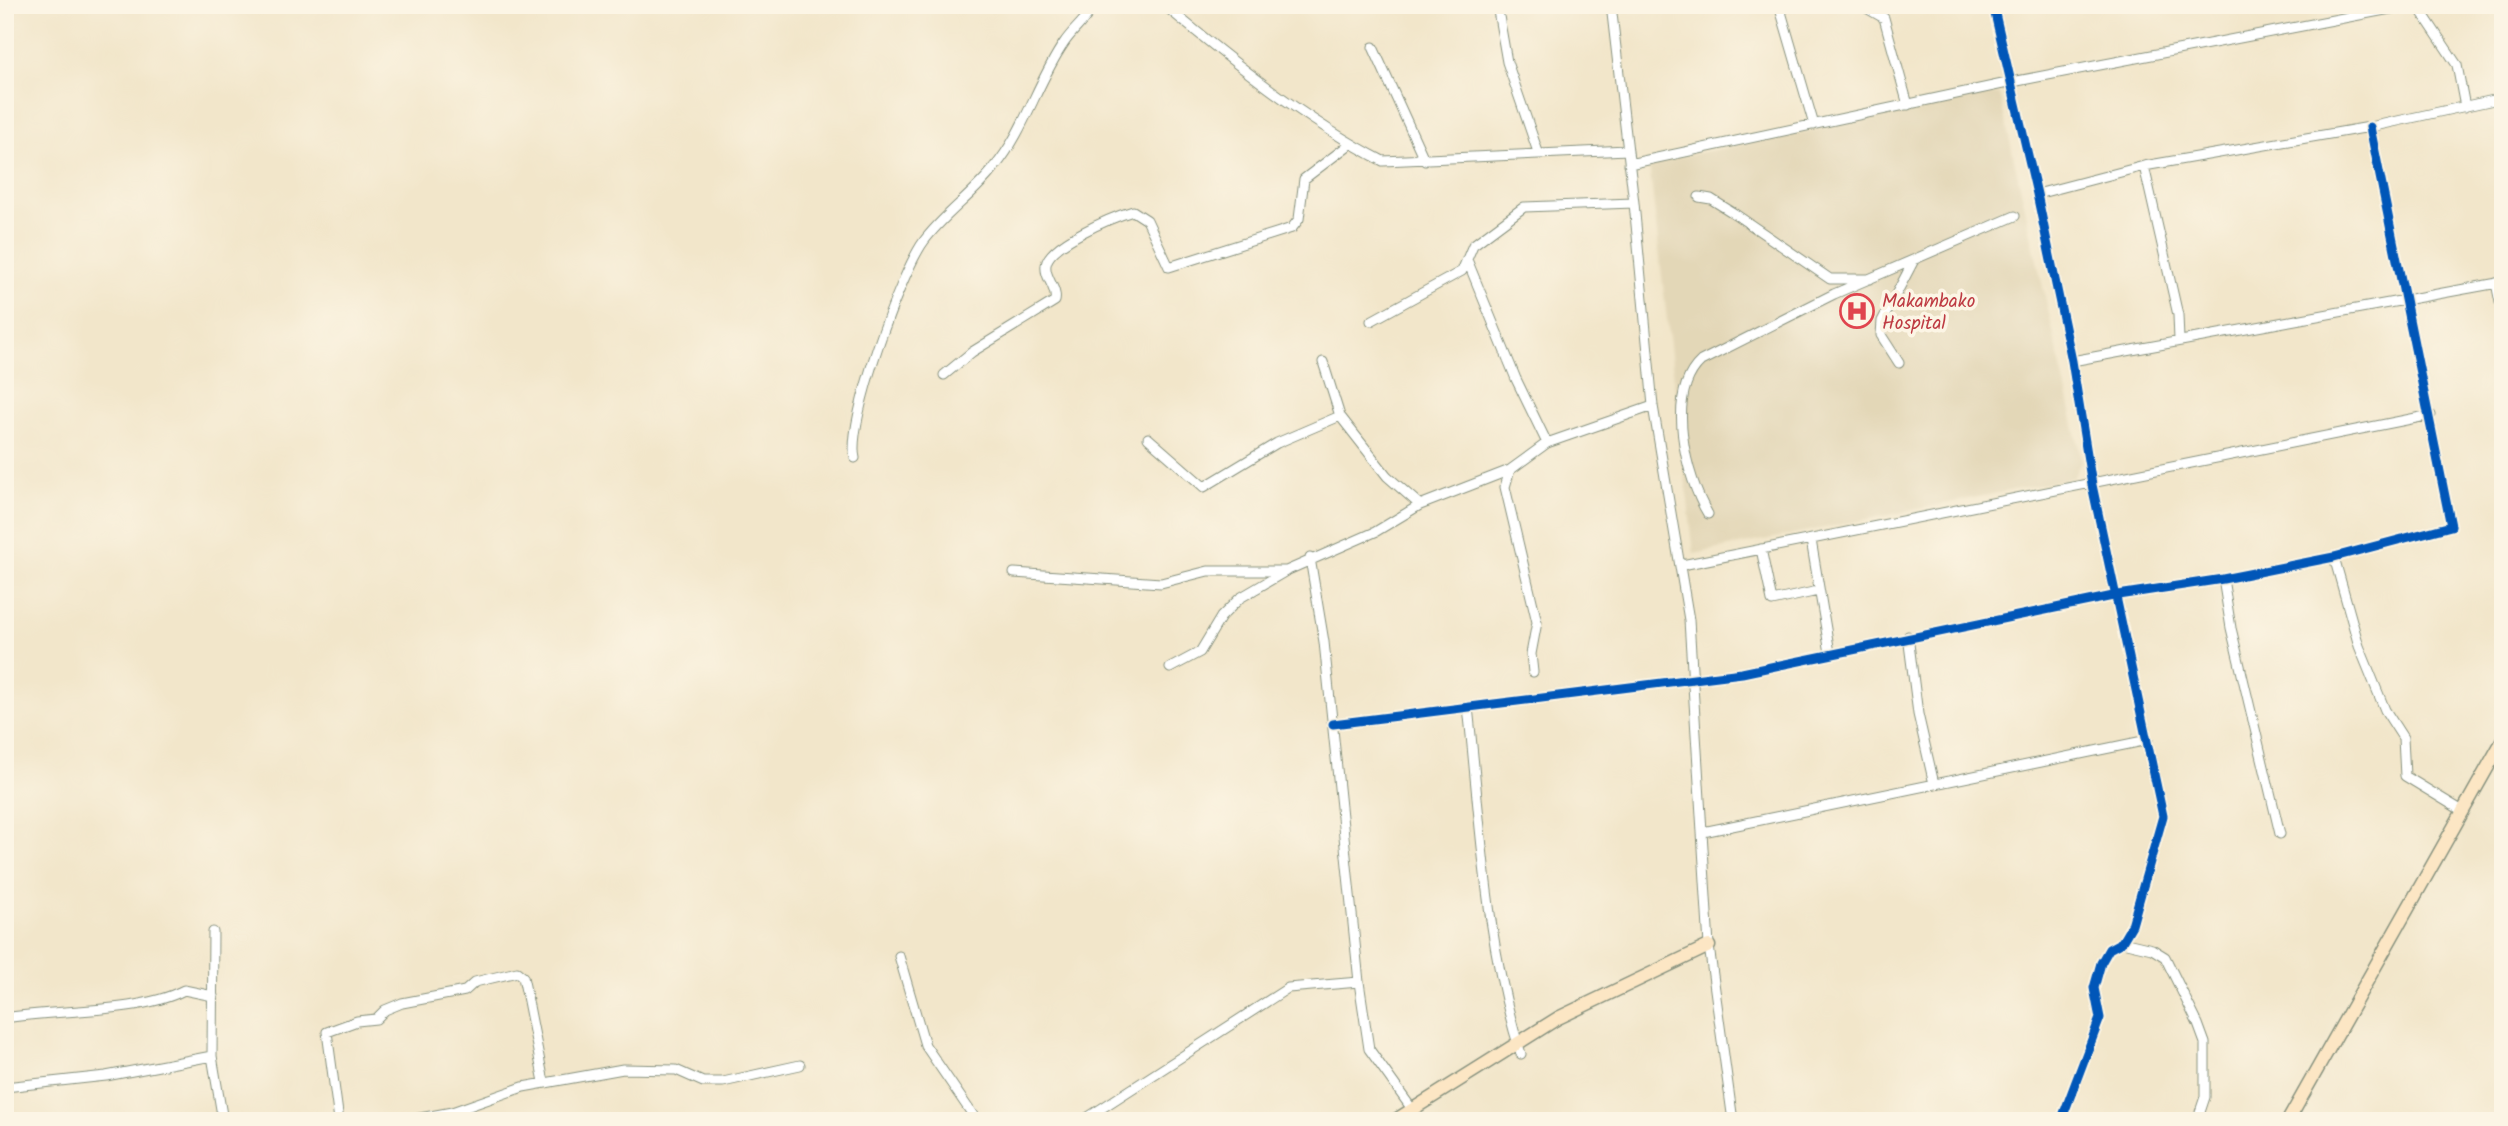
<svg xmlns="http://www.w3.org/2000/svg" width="2508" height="1126" font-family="Kalam,sans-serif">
<rect width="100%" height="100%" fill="#fcf5e5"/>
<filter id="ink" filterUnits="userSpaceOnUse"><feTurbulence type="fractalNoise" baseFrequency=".0143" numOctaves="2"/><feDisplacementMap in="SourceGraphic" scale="14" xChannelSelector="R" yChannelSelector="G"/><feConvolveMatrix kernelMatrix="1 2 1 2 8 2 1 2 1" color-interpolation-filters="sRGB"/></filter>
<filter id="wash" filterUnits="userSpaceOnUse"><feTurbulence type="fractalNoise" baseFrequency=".00686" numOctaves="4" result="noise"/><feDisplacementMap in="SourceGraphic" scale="28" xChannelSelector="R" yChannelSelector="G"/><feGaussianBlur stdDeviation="1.57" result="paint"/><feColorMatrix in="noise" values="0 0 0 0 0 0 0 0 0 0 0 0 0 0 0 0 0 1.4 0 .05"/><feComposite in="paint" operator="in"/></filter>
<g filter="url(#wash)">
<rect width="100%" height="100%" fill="#f2e6ca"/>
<path fill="#e3d7b7" d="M1999,93L2082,460L2073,478L1694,554L1649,163Z"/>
</g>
<g filter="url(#ink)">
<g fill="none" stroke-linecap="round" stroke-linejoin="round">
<g stroke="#88927f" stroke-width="11">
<path id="street" d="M1164,5C1232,61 1304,120 1383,161L1628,150
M1497,5L1507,62L1538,152
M1508,5H1546
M1611,5L1634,203L1653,406L1689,620L1709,946L1733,1121
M1779,5L1814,125
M1861,5L1884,18L1908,105
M1993,5L2037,194L2072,361L2092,485L2163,816L2132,925L2122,942L2109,949L2101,963L2094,988L2100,1018L2061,1121
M2417,5L2457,65L2465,107
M1373,47L1425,161
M1629,164L2012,82L2411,5
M2144,166L2178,315L2179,340
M2037,194L2144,166L2370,127L2503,98
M1699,197L1711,199L1735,214L1830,279H1870
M1468,262L1516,379L1547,443
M2496,283L2503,317
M1371,321L1462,271L1473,245L1524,207L1634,203
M2072,361L2503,282
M1323,362L1340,416L1387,476L1420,505
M1899,363L1881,335L1882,321L1913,262
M944,375L972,352L1055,301C1058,288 1044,278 1046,265C1048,244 1113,217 1133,211L1147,220L1169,267L1292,228L1299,219L1304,179L1350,144
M1148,438L1204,487L1277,443L1340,416
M855,458C846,423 901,272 924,241C944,214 973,195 994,168C1025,131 1037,82 1064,43C1074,28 1085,22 1094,5
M1510,470L1505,487L1537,622L1531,654L1533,672
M1708,514C1686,478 1665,394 1701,361L1834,294L2015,216
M1811,540L1830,653
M1761,549L1772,601L1818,591
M2334,557L2359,646L2385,710L2403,738L2405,776L2461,810
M1310,558L1324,642L1359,982L1369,1049L1412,1109
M1682,565L2431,415
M1014,573L1161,583L1208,571H1286L1375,532L1420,505L1510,470L1547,443L1653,406
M2223,579L2231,628L2280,834
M1908,636L1918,714L1934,784
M1170,668L1200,652L1221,617L1240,598L1286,571
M1468,707C1481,824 1485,942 1521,1054
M1333,724L1742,673L2118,595L2223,579L2334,557L2451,526L2370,127
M1703,832L2148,740
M213,932L212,1056L223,1121
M2122,942L2152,949L2165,957L2198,1024L2205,1043V1097L2197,1121
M899,956L925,1045L977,1121
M5,1018C57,1009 138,1014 184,990L213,996
M5,1087L106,1076L212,1056
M339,1121L327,1032L357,1021L376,1019L385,1010L402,1003L465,991L475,982L517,972L523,977L526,991L544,1082
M404,1121L452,1112L523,1087L623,1069L676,1070L703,1082H723L800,1065
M1082,1121L1288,988L1359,982"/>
</g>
<g stroke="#88927f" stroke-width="15">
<path id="secondary" d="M1394,1121L1558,1018L1709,946
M2288,1121L2503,740"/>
</g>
<use href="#street" stroke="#fff" stroke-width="9"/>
<use href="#secondary" stroke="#fce6c4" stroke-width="12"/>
<g stroke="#fcf5e5" stroke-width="13">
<path id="cycleway" d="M1993,5L2037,194L2072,361L2092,485L2163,816L2132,925L2122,942L2109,949L2101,963L2094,988L2100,1018L2061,1121
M1333,724L1742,673L2118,595L2223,579L2334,557L2451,526L2370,127"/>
</g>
<use href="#cycleway" stroke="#0057b8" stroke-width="9"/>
</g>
</g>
<defs>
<g id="hospital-ring" transform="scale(1.75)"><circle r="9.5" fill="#fcf5e5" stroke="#e0444e" stroke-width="1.5"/><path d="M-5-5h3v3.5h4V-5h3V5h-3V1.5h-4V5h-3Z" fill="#e0444e"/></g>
</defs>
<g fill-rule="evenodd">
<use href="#hospital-ring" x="1857" y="311"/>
</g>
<g text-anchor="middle" stroke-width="7" stroke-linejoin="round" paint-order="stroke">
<g font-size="19" fill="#be3a42" stroke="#fcf5e5" text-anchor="start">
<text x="1882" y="307">Makambako<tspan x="1882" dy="22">Hospital</tspan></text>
</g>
</g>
<rect width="2508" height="1126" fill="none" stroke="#fcf5e5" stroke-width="28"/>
</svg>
